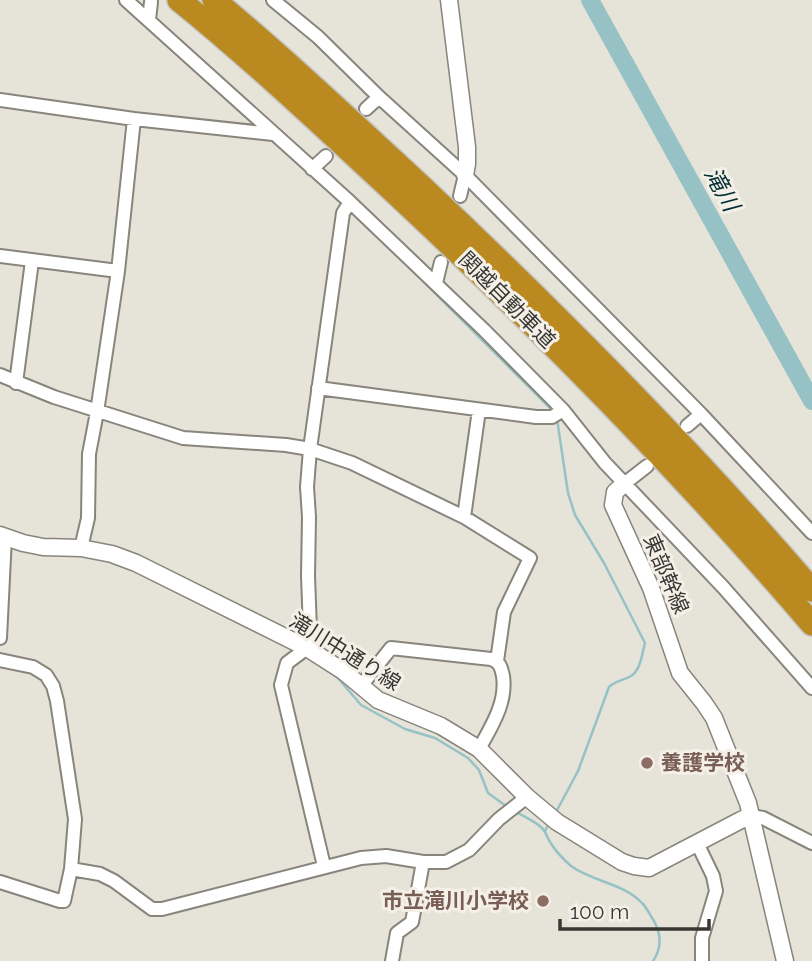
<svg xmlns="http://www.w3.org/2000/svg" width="812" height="961" font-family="Raleway,'Noto Sans JP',sans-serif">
<rect width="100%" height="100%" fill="#e6e3d9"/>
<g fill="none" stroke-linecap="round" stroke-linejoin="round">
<path stroke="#96c2c6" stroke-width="2.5" d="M423,281L554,412
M322,667L338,678L361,705L405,729L435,738L468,758L479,770L488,793L506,806
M515,811C524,817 535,821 542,828C546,832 547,837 550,842C556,852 563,859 571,866C593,882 623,883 642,903C647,908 650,915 654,921C661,934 662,948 653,961
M555,814L578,771L609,687C616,680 623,681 631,676C641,670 642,653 645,643L604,563L575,515L568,493L557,419
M545,831L549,823"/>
<path stroke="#96c2c6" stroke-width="18" d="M590,0L812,401"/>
<g stroke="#88857c" stroke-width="16">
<path id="minor" d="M126,0L350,202L484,330L563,410L605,463L723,587L812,688
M273,0L318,37L379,97L465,175L701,414L812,533
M149,20L151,2
M0,100L134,119L273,134
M366,109L379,97
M312,169L326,156
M460,196L465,175
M0,256L118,271
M436,283L441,262
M0,375L54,397L183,438L286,445L310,449L352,463L464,517L530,558L504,612L497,661
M16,383L32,261
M318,388L536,417H552L563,410
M687,426L701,414
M624,484L647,466
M464,517L479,410
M81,548L88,518L89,454L97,412L118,271L134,119
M0,638L5,537
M0,660L33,667L46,675L53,686L57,701L75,819L71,869L64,901H60L0,882
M361,686L391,648L491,659C500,662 501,667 503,676C507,703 491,727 479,749
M751,816L763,818L812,843
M697,843L713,876L716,891L702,938V961
M324,866L281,685L287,663L307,648L310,630L308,576L309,517L307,487L310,449L343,213L350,202
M71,869L100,874L114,881L152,909H162L361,858L386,856L423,862H446L469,850L499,819L527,797
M392,961L397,933L412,922L423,862"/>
</g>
<g stroke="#88857c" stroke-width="19">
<path id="tertiary" d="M449,0L467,147V164L465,175
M624,484L615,492L613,505L651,588L680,673L704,703L714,718L748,803L785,961
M0,535L23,543L43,547L81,548L112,554L136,563L307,648L343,671L378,700L441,726L479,749L527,797L557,822L622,862L634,866L649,868L741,820L751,816"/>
</g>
<g stroke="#c3c3c2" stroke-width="26">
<path id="motorway" d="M179,0C253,60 323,126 392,190C539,327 681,471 812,624
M214,0C285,59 354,124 422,187C558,315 690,448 812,590"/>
</g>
<use href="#minor" stroke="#fff" stroke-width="12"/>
<use href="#tertiary" stroke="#fff" stroke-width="16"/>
<use href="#motorway" stroke="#ba8a20" stroke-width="23"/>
</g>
<g fill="#8d6e63" stroke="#f4f0e7" stroke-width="2.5">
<circle cx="647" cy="763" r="7"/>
<circle cx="543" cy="901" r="7"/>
</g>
<g text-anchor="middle" stroke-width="6" stroke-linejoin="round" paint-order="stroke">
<g font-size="21" fill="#383733" stroke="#f4f0e7">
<text transform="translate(507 300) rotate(45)" y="7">関越自動車道</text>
<text transform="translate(666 574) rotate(67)" y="7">東部幹線</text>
<text transform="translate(345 652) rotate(32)" y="7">滝川中通り線</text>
</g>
<g font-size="21" font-weight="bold" fill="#785e54" stroke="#f4f0e7" text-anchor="start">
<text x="661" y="770">養護学校</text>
<text x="529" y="908" text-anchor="end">市立滝川小学校</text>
</g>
<g font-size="23" font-style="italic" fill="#043135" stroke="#f4f0e7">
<text transform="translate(722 189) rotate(61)" y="8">滝川</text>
</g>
</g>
<path d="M560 919v10h149v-10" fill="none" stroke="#383733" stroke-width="3.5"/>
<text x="570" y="919" font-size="21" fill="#383733" stroke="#f4f0e7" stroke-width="5" paint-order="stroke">100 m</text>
</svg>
